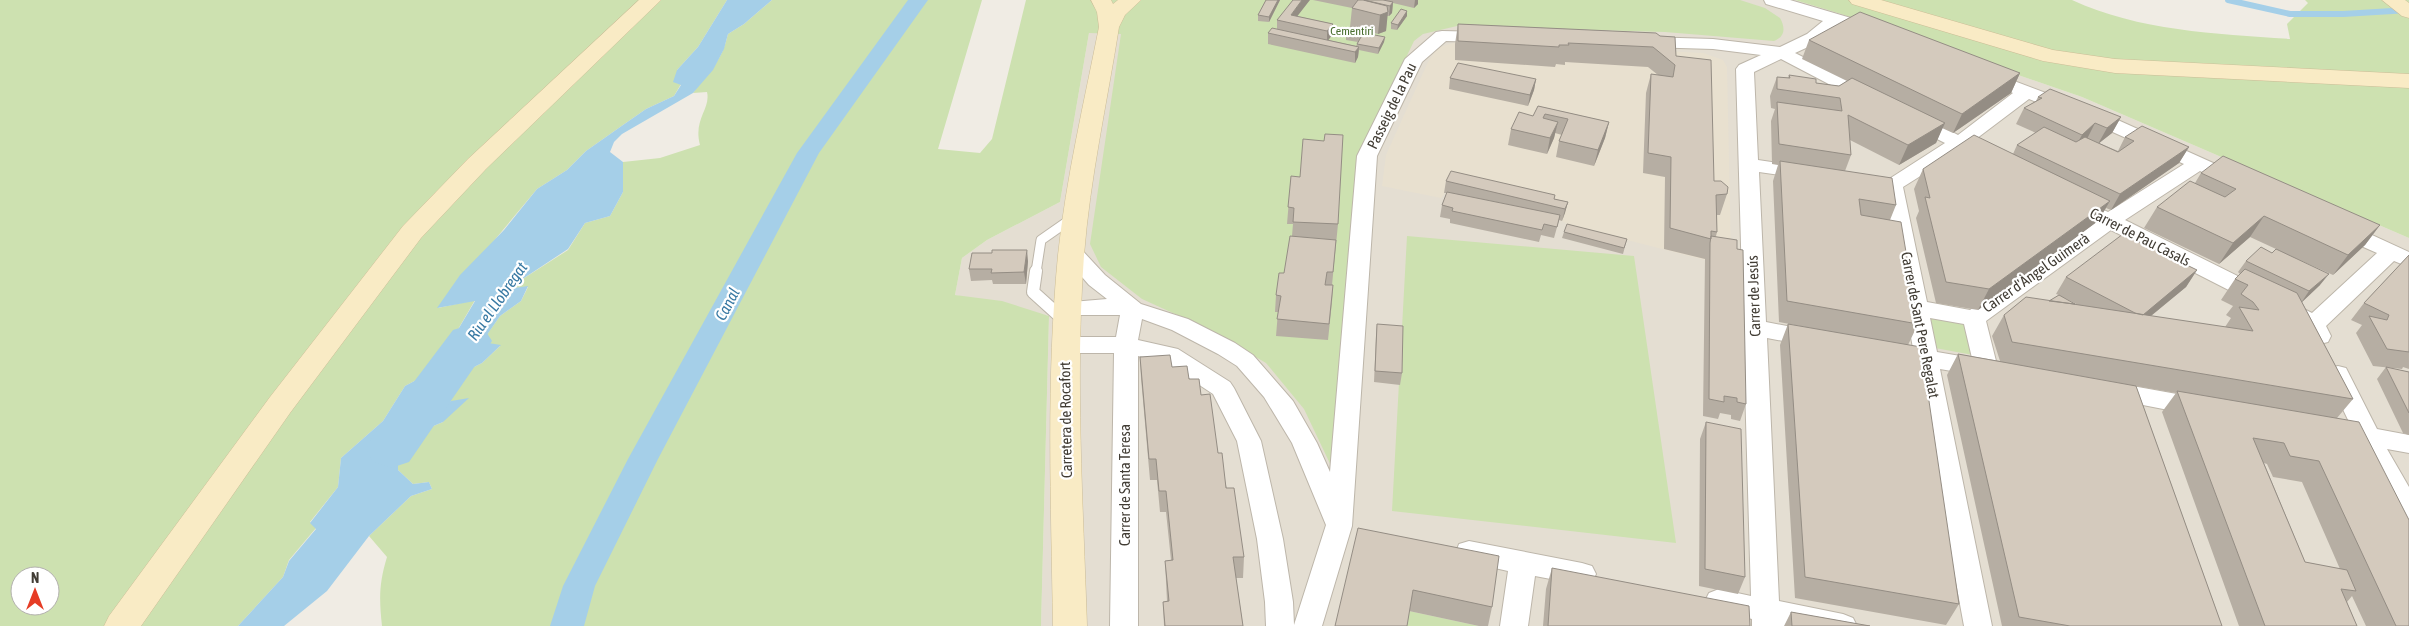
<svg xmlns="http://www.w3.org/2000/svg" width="2409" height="626" font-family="'Asap Condensed',sans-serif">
<rect width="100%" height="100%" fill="#f0ece4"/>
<path fill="#e4ded2" d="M1158,0H1795L1841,14L2082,97L2409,238V626H1041L1049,316L955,295L962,258L987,240L1060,202L1089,33Z"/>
<path fill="#e8e0cf" d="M1460,41L1703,53L1723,60L1727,67L1731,256L1705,252V260L1569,225L1562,221L1445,193L1441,198L1382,186L1386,155L1428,62L1437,48Z"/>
<path fill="#cde1b0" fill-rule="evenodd" d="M0,0H727L698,47L677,70L681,84L674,96L646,109L623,125L586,151L567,170L537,189L438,308L475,300L453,338L422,377L405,386L383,421L341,458L338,487L310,522L316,528L289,560L283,577L238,626H0ZM20,576H50V606H20Z
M772,0H982L938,149L980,153L992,139L1026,0H1740L1765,8L1780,18C1785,27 1786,36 1774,41L1665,32L1457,26L1423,34L1414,41L1361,152L1333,470L1304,409L1266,363L1208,329L1142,299L1101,267L1090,244L1121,34L1089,33L1060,202L987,240L962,258L955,295L1002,301L1049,316L1041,626H382C379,599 379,583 387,557L369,536L411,496L432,489L429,482L413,484L398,470V459L419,432L443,422L451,401L415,418L426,398L436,386L482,363L500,346L481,343L500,316L521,301L528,287L514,288L518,282L568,250L585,223L610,216L623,192V162L660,158L700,145C693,119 711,109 707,92L693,93C709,70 721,64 728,34L744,24Z
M1795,0H2072C2139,31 2217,34 2290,39L2287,24L2308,3L2305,0H2409V238L2082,97L1841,14Z
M1407,236L1634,256L1676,543L1392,511Z
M1929,316L1966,321L1973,355L1935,348Z
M1409,611L1479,626H1407Z"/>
<path fill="#a5cfe8" d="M727,0H772L744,24L728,34L724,49L713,70L693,93L622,134L614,142L610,152L623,162V192L610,216L585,223L568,249L518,282L514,288L528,286L521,301L500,316L482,342L501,345L482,363L436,386L426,397L432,404L418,417L451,401L469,398L443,422L419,432L398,459V470L413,484L429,482L432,489L411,496L369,536L327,591L284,626H238L283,577L289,561L316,529L310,523L338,487L341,458L383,421L405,386L422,377L453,338L475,301L437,308L460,275L504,230L537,189L567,170L586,151L623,125L646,109L674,96L681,85L673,82L677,70L698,47Z"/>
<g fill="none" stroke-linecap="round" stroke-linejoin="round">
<path stroke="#a5cfe8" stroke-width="6" d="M2228,0L2290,14H2343L2409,10"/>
<path fill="#a5cfe8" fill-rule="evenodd" d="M908,0H928L819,153L658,459L595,586L584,626H550L563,586L628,459L797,153Z"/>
<path fill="#a5cfe8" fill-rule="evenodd" d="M469,325L485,330L492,341L409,462L391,468L373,462L366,449L373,436L453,330Z"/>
<g stroke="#bdb6aa" stroke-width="11">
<path id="lane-far1" d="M1036,272L1041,240L1074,217"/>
</g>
<g stroke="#bdb6aa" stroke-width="14">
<path id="lane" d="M1036,271L1033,292L1064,320"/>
</g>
<g stroke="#bdb6aa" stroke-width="2">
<path id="street" d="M1764,0H1790L1878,26L1881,30L1878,34L1872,35L1838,25L1819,42L1795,53L1877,94L1879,98L1877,102H1863L1781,59L1754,72L1758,160L1807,167L1814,169L1817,173L1814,177L1807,179L1759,172L1766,322L1823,333L1826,339L1823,345L1815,347L1767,338L1779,601L1843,614L1853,618L1857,626H1752V619L1709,609L1705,601L1709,593L1719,589L1751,596L1736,69L1739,65L1761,55L1713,49L1646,47L1640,46L1637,42L1640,38L1646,37L1713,39L1780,47L1807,34L1823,21L1766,4Z
M1442,31L1486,32L1492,33L1495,37L1492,41L1486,42L1446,41L1422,62L1377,156L1352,526L1322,626H1266L1265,602L1257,539L1237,441L1213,394L1163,361L1138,356V626H1110L1114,353H1065L1057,351L1053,345L1057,339L1065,337H1116L1120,315H1068L1060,313L1057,308L1060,303L1107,299L1089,285L1061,253L1064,248L1072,246L1080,248L1105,275L1141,304L1188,319L1235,343L1253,355L1293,401L1317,443L1330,472L1357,156L1405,59L1436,32ZM1142,319L1172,330L1218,354L1237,366L1264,397L1292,443L1326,525L1294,625L1293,602L1283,539L1261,441L1234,388L1230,382L1178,349L1138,340Z
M1985,70L2120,121L2242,176L2245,180L2242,184L2235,186L2228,184L2200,171L2125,220L2312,313L2377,253L2334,234L2331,229L2334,224L2341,222L2348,224L2409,252V267L2394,261L2326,326L2331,336L2328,342L2320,344L2312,342L2305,329L2111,230L1986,321L1998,369L1994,375L1986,377L1940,369L1992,626H1964L1916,365L1886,359L1882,353L1886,347L1894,345L1913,348L1883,185L1886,181L1945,143L1907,124L1905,120L1907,116H1921L1958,135L2013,93L1979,79L1976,75L1979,71ZM2029,99L2106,129L2184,164L2108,212C2095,206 2081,195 2067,199L2064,203L2067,207L2094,222L1970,310L1927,302L1903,187L1960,151C1971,157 1982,165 1995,162L1998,158L1995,154L1972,142ZM1930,318L1964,324L1972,358L1937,352Z
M2338,366L2346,368L2377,429L2409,435V453L2387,449L2409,487V521L2400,518L2360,444L2328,437L2325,431L2328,425L2337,422L2350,424L2326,374L2330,368Z
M2110,382L2199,398L2208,401L2211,407L2208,413L2199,416L2102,397L2098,391L2102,385Z
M1469,541L1582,563L1592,566L1596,574L1592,582L1582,585L1535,576L1528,626H1500L1508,571L1459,560L1456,552L1459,544Z"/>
</g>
<g stroke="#ccbd97" stroke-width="1">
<path id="secondary" d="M639,0H661L486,169L421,238L290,413L141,626H104L109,616L270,397L403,226L468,159Z
M1091,0H1111L1113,4L1118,0H1141L1125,15L1119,27C1107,103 1090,178 1084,255C1075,378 1083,503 1087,626H1053C1051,502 1046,378 1058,255C1066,178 1084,103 1099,27L1097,12Z
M1849,0H1881L2053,50L2115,59L2409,74V88L2115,73L2043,61L1852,4Z
M2382,0H2405L2409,3V18L2402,16Z"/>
</g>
<use href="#lane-far1" stroke="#fff" stroke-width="9"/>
<use href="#lane" stroke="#fff" stroke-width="12"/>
<use href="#street" fill="#fff" fill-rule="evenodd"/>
<use href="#secondary" fill="#f9ebc5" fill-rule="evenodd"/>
</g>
<path fill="#b6aea3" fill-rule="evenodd" d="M1266,0H1280L1269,22L1258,21V15Z
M1313,0H1418V4L1414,8L1393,3L1392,13L1389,16H1387L1386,31L1378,34L1350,27L1352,8Z
M1407,11V16L1397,30L1391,29V23Z
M1297,16L1333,24L1332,35L1328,40L1356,46L1358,42L1346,40V35L1385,37L1384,42L1378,54L1359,50L1358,57L1355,63L1268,44V33L1277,29V20Z
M1458,24L1656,33L1676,56L1714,181L1727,194L1720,215H1717V232L1716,236L1746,404L1740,421L1731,419V415L1720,413L1718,419L1703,416L1705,259L1664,249L1665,177L1643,173L1646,93L1651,74L1658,75L1648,67L1565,62V65L1556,64L1555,67L1455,60V44Z
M1809,40L2020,73L2011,93L1953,133L1942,128L1936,143L1899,165L1850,140L1851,155L1845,171L1896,205L1890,220L1918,324L1908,345L1959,604L1946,625L1795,598L1780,345L1788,324L1826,331L1779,322L1773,181L1778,165L1772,164L1771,121L1775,109L1771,108L1770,96L1777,77L1788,78L1789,75L1816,83L1839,86L1847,81L1802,59Z
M1450,78L1536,79L1534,90L1528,106L1449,89Z
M2038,97L2121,117L2112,133L2099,143L2118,151L2125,137L2189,147L2179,163L2111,210L2106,208L2098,221L1978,310L1936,303L1916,218L1919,211L1914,189L1923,169L2013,154L2017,145L2036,133L2016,124L2024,108L2036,101Z
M1538,106L1609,122L1605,138L1594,166L1556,157L1559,141L1562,135L1555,133L1554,138L1547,154L1508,145L1511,129L1533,116Z
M2201,173L2380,225L2365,245L2333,275L2295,258L2320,285L2302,302L2353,399L2337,418L2409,626H2366L2352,596L2347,602L2357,626H2239L2162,412L2176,393L2136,386L2222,626H2002L1947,375L1958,354L2000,361L1992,336L2004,315L2049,301L2059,295L2056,294L2066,277L2197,270L2186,287L2151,316L2225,327L2231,318L2226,315L2233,306L2221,300L2235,279L2240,274L2238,272L2246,261L2272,253L2276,249L2250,237L2219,264L2144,228L2157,207L2195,183ZM2061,296L2078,305L2075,304ZM2264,463L2267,464L2273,477L2302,482L2340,569L2305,562Z
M1291,176L1338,224L1332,285H1333L1332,302L1328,340L1276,336L1278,312H1275L1276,295L1284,273L1292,236L1293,224H1287Z
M1446,181L1555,199L1568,202L1562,221L1559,220L1554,238L1541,235L1539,242L1450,223V219L1440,217L1442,205L1447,193H1444Z
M1564,232L1627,239L1623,254L1562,238Z
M2409,255V369L2403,367L2402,369L2373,366L2356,333L2362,325L2351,320L2364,303Z
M1028,261L1026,284H993L992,280L971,281L969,269Z
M1377,324L1402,373L1400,385L1374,382L1376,336Z
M1140,357L1172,367L1189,379L1201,395L1218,453L1244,557L1243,578H1236L1243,626H1164L1163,602L1167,601L1165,561L1171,560L1166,512H1160L1157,480H1150L1141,378Z
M2386,367L2409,372V435L2403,433L2377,379Z
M1706,422L1745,577L1738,594L1699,586L1700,439Z
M1358,528L1492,607L1488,626H1479L1409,611Z
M1552,568L1750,626H1543L1546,589Z
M1791,612L1870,626H1784Z"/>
<path fill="#948d84" d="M1278,0H1280L1269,22V17Z
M1302,0H1310L1292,23L1291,15Z
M1415,0H1418V4L1414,8Z
M1393,2L1392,13L1389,16L1390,6Z
M1407,11V16L1397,30L1398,25Z
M1388,12L1386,31L1378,34L1380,15Z
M1333,24L1332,35L1327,42V31Z
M1385,37L1384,42L1378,54L1379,48Z
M1359,47L1358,57L1355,63V52Z
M2020,73L2011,93L1953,133L1962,114Z
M1536,79L1534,90L1528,106L1530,95Z
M2121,117L2112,133L2098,144L2107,128Z
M1558,122L1554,138L1547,154L1550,138Z
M1609,122L1605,138L1594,166L1598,150Z
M1945,123L1936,143L1899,165L1908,145Z
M2095,123L2087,139L2073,151L2082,135Z
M2189,147L2179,163L2111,210L2120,194Z
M2110,201L2098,221L1978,310L1989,289Z
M1568,202L1565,213L1562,221L1565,209Z
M2264,216L2250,237L2219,264L2233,243Z
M2380,225L2365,245L2333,275L2348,255Z
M1027,250L1028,261L1026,284L1024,272Z
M2197,270L2186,287L2130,333L2141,316Z
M2329,274L2320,285L2301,303L2309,291Z"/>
<path fill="#d4cabd" stroke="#948d84" d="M1266,0H1278L1269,17L1258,15Z
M1293,0H1302L1291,15L1333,24L1327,31L1277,20Z
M1358,0H1363L1387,6L1388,12L1380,15L1352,8Z
M1364,0H1383L1393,2L1390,6Z
M1401,9L1407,11L1398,25L1391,23Z
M1860,12L2020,73L1962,114L1809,40Z
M1458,24L1656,33L1660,36L1675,37L1676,56L1711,60L1714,181H1721L1728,187L1727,194L1716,195L1717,232L1711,231V239L1670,228L1671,157L1648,153L1651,74L1673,77L1675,65L1653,47L1568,43L1569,45H1559V47L1458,41Z
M1272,28L1359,47L1355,52L1268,33Z
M1349,30L1385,37L1379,48L1357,44L1361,37L1346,35Z
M1458,63L1536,79L1530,95L1450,78Z
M1789,75L1816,79V83L1839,86L1852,78L1945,123L1908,145L1848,115L1851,155L1779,144L1777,102L1842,111L1840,98L1777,89V77L1790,78Z
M2050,89L2121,117L2107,128L2095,123L2082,135L2024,108L2042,98L2038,97Z
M1538,106L1609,122L1598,150L1559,141L1568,119L1545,114L1543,118L1558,122L1550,138L1511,129L1519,112L1533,116Z
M2142,126L2189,147L2120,194L2017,145L2044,127L2076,142L2085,137L2118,152L2134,141L2125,137Z
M1325,134L1343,135L1338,224L1293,222L1294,208L1288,207L1291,176L1300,177L1303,139L1324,141Z
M1974,135L2110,201L1989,289L1946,282L1925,197L1930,198L1923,169Z
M2223,156L2380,225L2348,255L2264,216L2233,243L2157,207L2190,181L2225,197L2236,189L2201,173Z
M1780,161L1892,178L1896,205L1859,199L1861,215L1901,222L1918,324L1787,301Z
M1451,171L1555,195L1554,199L1568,202L1565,209L1446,181Z
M1447,192L1560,215L1557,227L1544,224L1542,230L1452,211L1453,208L1442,205Z
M1567,224L1627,239L1624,248L1564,232Z
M2123,234L2197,270L2143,315L2135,313L2066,277Z
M1290,236L1336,240L1333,272H1327L1325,285H1333L1329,324L1277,319L1281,296L1276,295L1279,273H1284Z
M1711,236L1737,240V249L1743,250L1746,404L1737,402V398L1724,396V402L1709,399L1710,243Z
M2261,247L2272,253L2276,249L2329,274L2309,291L2246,261Z
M992,250H1027L1024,272L991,273L992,269H969L972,253H992Z
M2409,255V352L2387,349L2369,316L2387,320L2389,315L2364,303Z
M2245,269L2297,293L2353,399L2012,342L2004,315L2026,297L2253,331L2239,307L2259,310L2253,302L2241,294L2248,285L2235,279Z
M2059,295L2075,304L2049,301Z
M1377,324L1403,326L1402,373L1375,371Z
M1788,324L1921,347L1959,604L1805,577Z
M1958,354L2136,386L2222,626H2070L2019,617Z
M1170,355L1172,367L1187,366L1189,379H1199L1201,395L1210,394L1218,453H1222L1226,488H1234L1244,557H1233L1243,626H1165L1163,602L1169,601L1165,561L1173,560L1166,491H1159L1156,459H1149L1140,357Z
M2386,367L2409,372V413Z
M2177,391L2359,422L2409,520V626H2396L2319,461L2290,456L2284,443L2253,438L2305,562L2347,570L2356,591L2341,589L2357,626H2265Z
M1706,422L1741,429L1745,577L1705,569Z
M1358,528L1499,556L1492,607L1413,590L1407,626H1335Z
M1552,568L1749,606L1750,626H1548Z
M1791,612L1870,626H1792Z"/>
<g text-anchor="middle" stroke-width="4.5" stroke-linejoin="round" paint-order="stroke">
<g font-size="12" fill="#486d2e" stroke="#fff">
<text x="1352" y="35">Cementiri</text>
</g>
<g font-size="15" fill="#413c34" stroke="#fff">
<text transform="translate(1392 106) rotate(-64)" y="5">Passeig de la Pau</text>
<text transform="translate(2140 237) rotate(27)" y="5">Carrer de Pau Casals</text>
<text transform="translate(2036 273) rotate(-35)" y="5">Carrer d'Àngel Guimerà</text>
<text transform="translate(1754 296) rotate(-92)" y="5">Carrer de Jesús</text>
<text transform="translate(1920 325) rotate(79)" y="5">Carrer de Sant Pere Regalat</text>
<text transform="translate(1066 420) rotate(-91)" y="5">Carretera de Rocafort</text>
<text transform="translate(1125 485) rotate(-90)" y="5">Carrer de Santa Teresa</text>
</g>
<g font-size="16" font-style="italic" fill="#3879a3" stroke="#fff">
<text transform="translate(497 301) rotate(-55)" y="6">Riu el Llobregat</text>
<text transform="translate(727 304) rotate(-62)" y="6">Canal</text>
</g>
</g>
<g transform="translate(35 591)"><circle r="24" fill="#ffffff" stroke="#b3b1ae"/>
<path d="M0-4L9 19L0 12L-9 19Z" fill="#e63c25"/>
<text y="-8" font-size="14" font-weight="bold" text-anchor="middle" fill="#413c34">N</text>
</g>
</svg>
